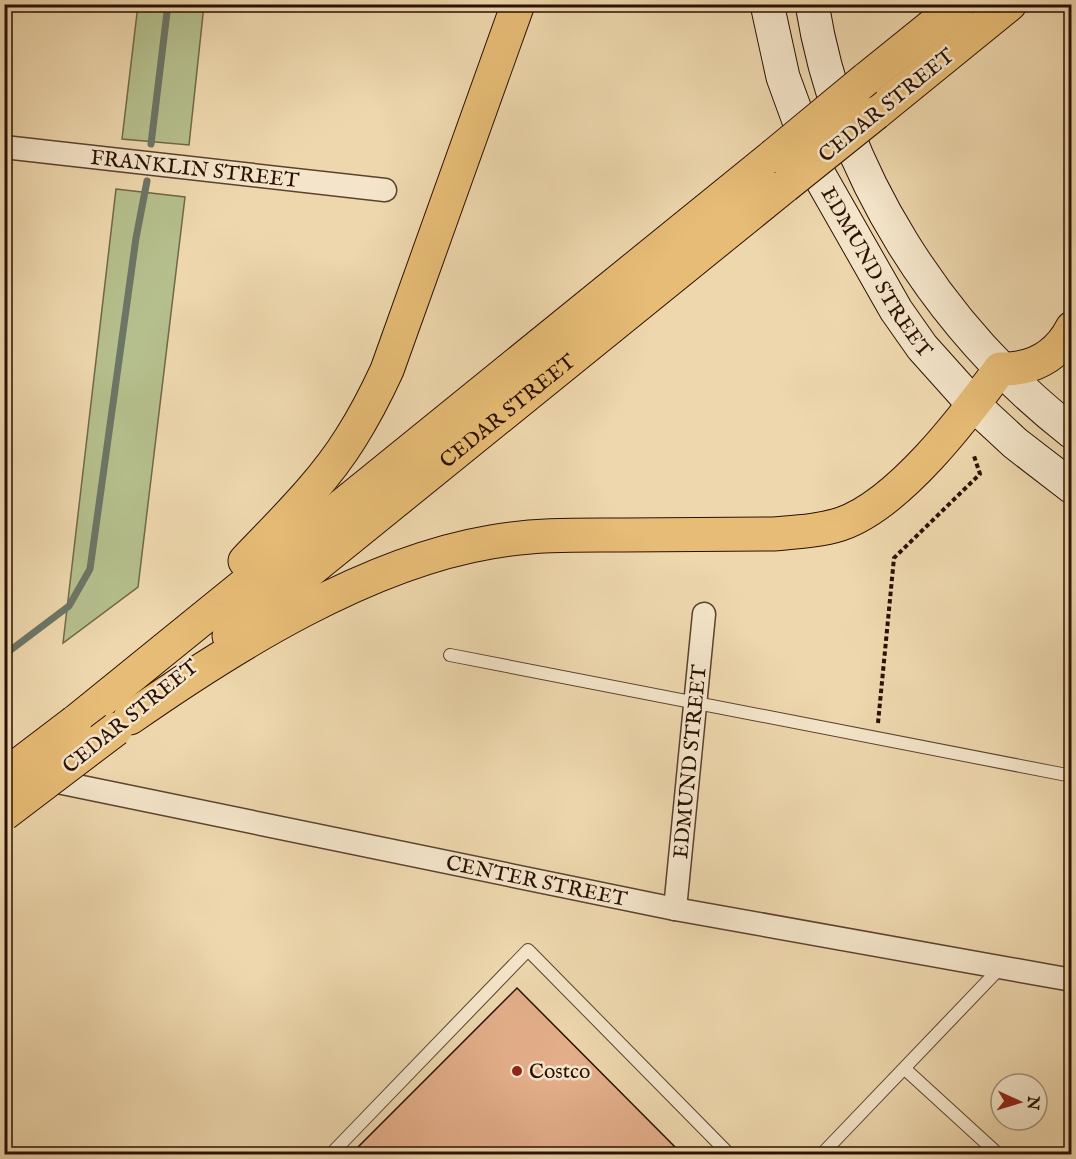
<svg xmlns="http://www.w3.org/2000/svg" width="1076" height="1159" font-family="'IM FELL English',serif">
<rect width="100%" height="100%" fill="#eed7ad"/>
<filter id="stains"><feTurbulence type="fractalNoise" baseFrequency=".00333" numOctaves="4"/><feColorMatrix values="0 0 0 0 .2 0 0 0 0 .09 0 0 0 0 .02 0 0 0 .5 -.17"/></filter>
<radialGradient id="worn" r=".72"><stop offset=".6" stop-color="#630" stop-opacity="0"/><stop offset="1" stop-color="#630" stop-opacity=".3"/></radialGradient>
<path fill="#b5bf8d" stroke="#706848" stroke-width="1.5" d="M138,5H204L189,145L122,139Z
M116,189L185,197L138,587L63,643Z"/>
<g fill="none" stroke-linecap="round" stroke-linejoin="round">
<path stroke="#6d7666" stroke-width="7" d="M151,144L168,4
M4,655L69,606L90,569L136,238L147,181"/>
</g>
<path fill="#e4ae8b" stroke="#2a1002" stroke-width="1.5" d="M517,988L682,1154H351Z"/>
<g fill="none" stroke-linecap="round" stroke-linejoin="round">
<g stroke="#5b422d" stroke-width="14">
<path id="lane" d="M450,655L1072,776
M905,1069L998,1154
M331,1154L528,950L729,1154
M822,1154L1002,966"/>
</g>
<g stroke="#5b422d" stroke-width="25">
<g id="street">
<path id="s1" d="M4,147L385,190"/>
<path id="s2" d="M43,779L675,909L1072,980"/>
<path id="s3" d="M675,909L704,614"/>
</g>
</g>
<g stroke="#2a1002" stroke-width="35">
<g id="secondary">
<path id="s4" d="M767,4L783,77L818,173L896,310L922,347L974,405L1015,443L1072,487"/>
<path d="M812,4C839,173 939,328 1072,432"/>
</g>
</g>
<g stroke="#2a1002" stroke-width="35">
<g id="primary">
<path d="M866,79L959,4"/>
<path d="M876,113L1010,4"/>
<path d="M245,561C281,523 322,484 350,439C364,417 376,394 387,370L518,4"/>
<path id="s5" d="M229,636L785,186"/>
<path d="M130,718C233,646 366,563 491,542C535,534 579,535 623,535C673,535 723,534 773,534C796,532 819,531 841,524C899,504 964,418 1000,369C1031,370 1057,357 1072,328"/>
<path d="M75,722L773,156"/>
</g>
</g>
<path stroke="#2a1002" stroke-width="4" stroke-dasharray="4.5 3" stroke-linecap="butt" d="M878,723L894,558L980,474L974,456"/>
<use href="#lane" stroke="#f4e5ca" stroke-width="12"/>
<use href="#street" stroke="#f4e5ca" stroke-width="22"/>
<use href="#secondary" stroke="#f4e5ca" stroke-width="33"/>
<use href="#primary" stroke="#e7bc76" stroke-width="33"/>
<g stroke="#2a1002" stroke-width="35" stroke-linecap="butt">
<path id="primary-bridge" d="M773,156L866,79
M785,186L876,113
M4,776L75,722
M4,814L116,729"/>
</g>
<use href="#primary-bridge" stroke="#e7bc76" stroke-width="33"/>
</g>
<circle fill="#8f2418" stroke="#f4e5ca" stroke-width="2" cx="517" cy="1071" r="6"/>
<g text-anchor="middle" stroke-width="5" stroke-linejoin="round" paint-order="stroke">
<g font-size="21" fill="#2a1002" stroke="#f4e5ca">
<text transform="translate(886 105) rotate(-39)" y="7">CEDAR STREET</text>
<text dy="7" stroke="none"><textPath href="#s1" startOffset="192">FRANKLIN STREET</textPath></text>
<text dy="7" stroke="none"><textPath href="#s4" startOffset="292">EDMUND STREET</textPath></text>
<text dy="7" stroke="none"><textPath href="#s5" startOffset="358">CEDAR STREET</textPath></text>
<text transform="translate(130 716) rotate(-39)" y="7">CEDAR STREET</text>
<text dy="7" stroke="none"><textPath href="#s3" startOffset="148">EDMUND STREET</textPath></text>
<text dy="7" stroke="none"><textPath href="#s2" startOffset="504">CENTER STREET</textPath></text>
</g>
<g font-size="21" fill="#2a1002" stroke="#f4e5ca" text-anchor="start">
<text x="529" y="1078">Costco</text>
</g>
</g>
<rect width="1076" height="1159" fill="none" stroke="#eed7ad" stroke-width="24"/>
<rect x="6" y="6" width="1064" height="1147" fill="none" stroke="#2a1002" stroke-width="3"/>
<rect x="12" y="12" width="1052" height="1135" fill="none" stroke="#2a1002" stroke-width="1.5"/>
<g transform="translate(1019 1102) rotate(94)"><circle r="28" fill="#f4e5ca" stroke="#a3907a" stroke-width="1.5"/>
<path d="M0-4.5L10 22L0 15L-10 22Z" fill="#8f2418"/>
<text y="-9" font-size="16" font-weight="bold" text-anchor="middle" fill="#2a1002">N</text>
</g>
<rect width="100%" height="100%" filter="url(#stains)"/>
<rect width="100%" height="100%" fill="url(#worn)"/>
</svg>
